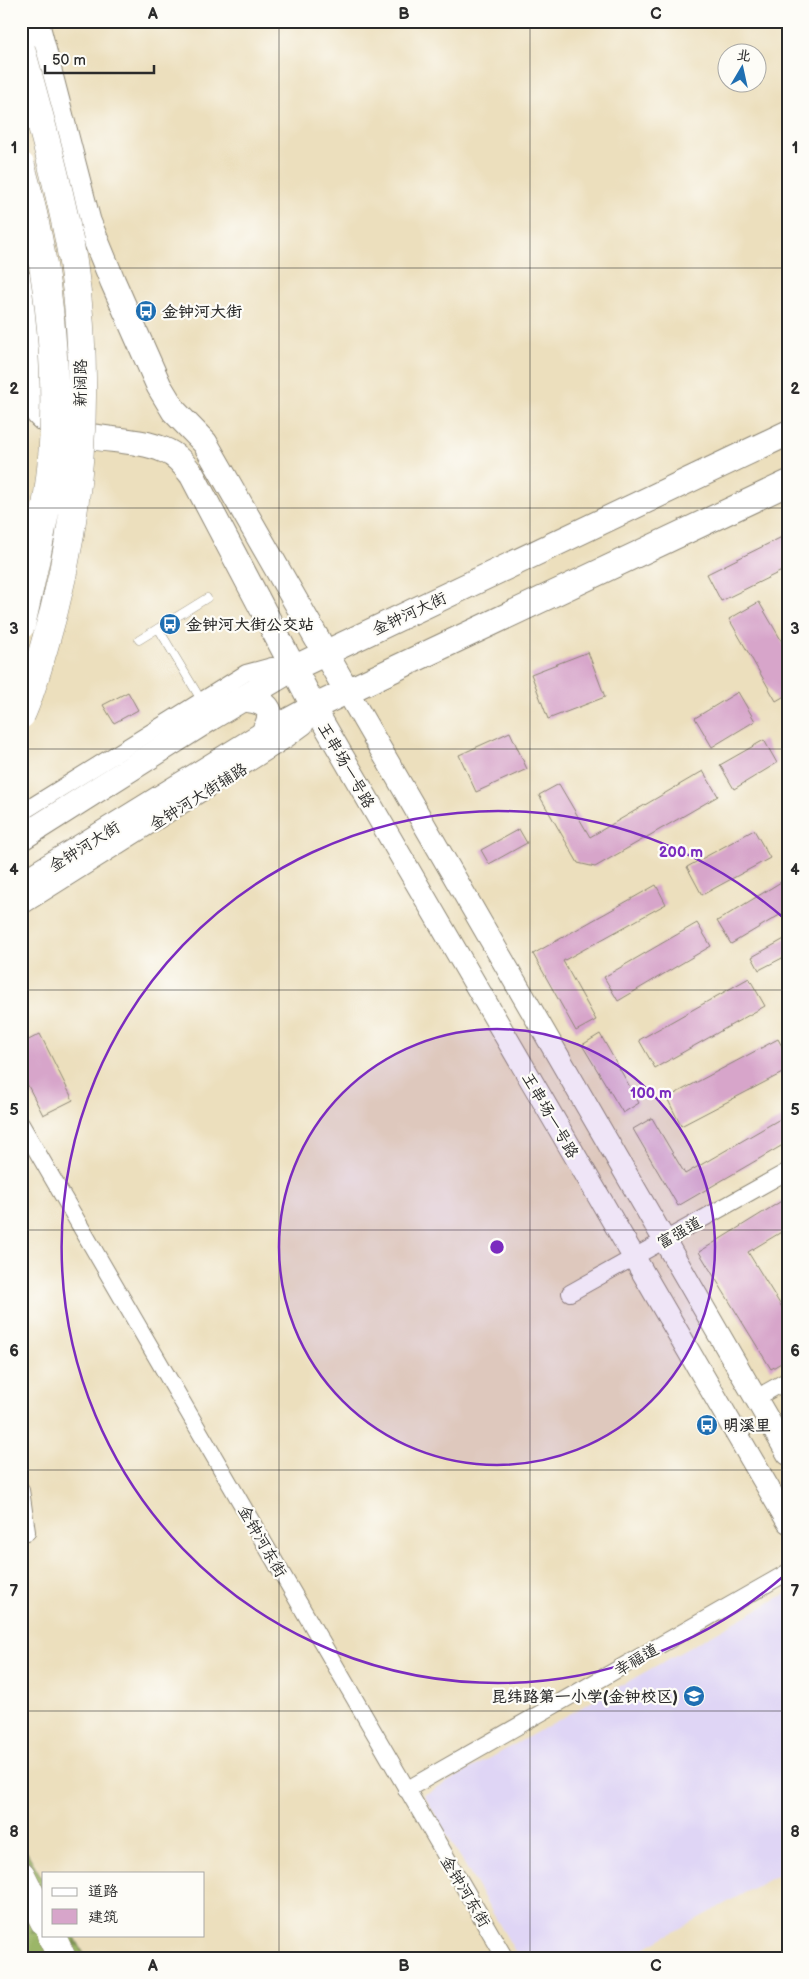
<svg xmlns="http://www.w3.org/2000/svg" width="809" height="1979" font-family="'Balsamiq Sans','LXGW WenKai TC',sans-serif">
<defs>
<pattern id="forest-firs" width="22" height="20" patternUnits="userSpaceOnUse" patternTransform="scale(1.25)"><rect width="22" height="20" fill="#9bb667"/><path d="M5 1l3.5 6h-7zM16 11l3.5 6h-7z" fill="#7f9455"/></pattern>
</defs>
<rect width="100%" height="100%" fill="#fdfcf7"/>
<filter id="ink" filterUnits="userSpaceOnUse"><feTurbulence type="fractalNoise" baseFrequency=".02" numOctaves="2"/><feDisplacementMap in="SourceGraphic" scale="10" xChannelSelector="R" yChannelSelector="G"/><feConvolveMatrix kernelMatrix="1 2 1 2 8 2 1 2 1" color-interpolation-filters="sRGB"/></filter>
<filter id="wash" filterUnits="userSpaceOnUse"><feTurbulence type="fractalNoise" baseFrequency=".0096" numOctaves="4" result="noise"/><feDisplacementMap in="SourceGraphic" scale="20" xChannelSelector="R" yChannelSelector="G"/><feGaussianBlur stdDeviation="1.12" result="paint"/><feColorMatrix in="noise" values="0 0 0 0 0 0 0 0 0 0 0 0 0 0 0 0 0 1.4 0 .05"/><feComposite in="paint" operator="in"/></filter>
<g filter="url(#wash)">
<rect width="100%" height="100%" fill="#ecdfbd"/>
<path fill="#dfd5f5" d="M785,1594L788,1598V1869L626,1958H519L424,1795Z"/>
<path fill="url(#forest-firs)" stroke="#637049" d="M21,1842L44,1882V1935H74L86,1958H21Z"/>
<g id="blocks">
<path fill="#d7a5ca" d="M788,534V568L721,601L707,574Z
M759,602L788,652V694L776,701L729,619Z
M588,652L605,697L548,719L531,674Z
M128,692L138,710L114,723L103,705Z
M738,692L755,721L712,747L695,718Z
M510,732L527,769L476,792L459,755Z
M764,740L777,763L734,789L720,765Z
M703,771L718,796L595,867L578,863L539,795L559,784L590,837Z
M519,829L527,843L489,864L481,850Z
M754,830L770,858L702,895L687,867Z
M781,882L788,894V910L731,944L717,921Z
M656,885L666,904L563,961L596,1020L576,1031L533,954Z
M697,923L711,946L618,1001L604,977Z
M788,937V955L759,970L752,957Z
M749,978L765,1006L655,1068L639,1040Z
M40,1034L73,1100L43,1115L21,1072V1044Z
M600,1034L639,1103L623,1113L582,1045Z
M778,1039L788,1057V1070L681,1126L667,1098Z
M787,1115L788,1142L678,1206L633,1129L652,1118L685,1174Z
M788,1197V1228L748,1252L788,1317V1359L771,1369L699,1252Z"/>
</g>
</g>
<g filter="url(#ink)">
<use href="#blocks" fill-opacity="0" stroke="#8c8574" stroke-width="1"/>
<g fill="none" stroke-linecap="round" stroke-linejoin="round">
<g stroke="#8c8574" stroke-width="9">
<path id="lane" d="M158,628L203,703
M139,640L207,598"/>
</g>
<g stroke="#8c8574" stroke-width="18">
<path id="street" d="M21,813L246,673L272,666L294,668
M21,907L286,740L305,726L314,707
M21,1124L505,1958
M570,1293L788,1171
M756,1398L788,1380
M21,1490L27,1532H21
M406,1790L788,1572"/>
</g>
<g stroke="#8c8574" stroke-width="24">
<path id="secondary" d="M347,691L788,1454
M314,707L788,1522"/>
</g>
<g stroke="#8c8574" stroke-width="27">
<path id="primary" d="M36,21L88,221L113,282L159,386L174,411L205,443L347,691
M21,282L32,404C55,448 124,432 164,450C177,455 184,465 192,475L314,707
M241,699C268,700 278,711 262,735
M21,838L212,717L294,668L788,433
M21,884L262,735L314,707L788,483"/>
</g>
<g stroke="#8c8574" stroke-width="29">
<path id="highway" d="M21,1875L44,1921
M51,1935L62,1958"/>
</g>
<use href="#lane" stroke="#fff" stroke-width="8"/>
<use href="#street" stroke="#fff" stroke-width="16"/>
<use href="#secondary" stroke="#fff" stroke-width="22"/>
<use href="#primary" stroke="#fff" stroke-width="25"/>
<use href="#highway" stroke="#fff" stroke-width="28"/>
<g stroke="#2b2b2b" stroke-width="5.5">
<path id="rail" d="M21,1952L24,1958"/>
</g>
<use href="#rail" stroke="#fdfcf7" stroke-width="4" stroke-dasharray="11" stroke-linecap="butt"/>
<g stroke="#8c8574" stroke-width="29" stroke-linecap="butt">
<path id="highway-bridge" d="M21,49C40,119 61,191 73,262C92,390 81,523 44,647C37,670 31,693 21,715
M21,166C50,268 63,389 48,494C41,538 31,582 21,625"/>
</g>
<use href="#highway-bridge" stroke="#fff" stroke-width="28"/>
</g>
</g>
<path fill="none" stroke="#2b2b2b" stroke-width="1" stroke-opacity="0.55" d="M279,21V1958M530,21V1958M21,268H788M21,508H788M21,749H788M21,990H788M21,1230H788M21,1470H788M21,1711H788"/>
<circle cx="497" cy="1247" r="218" fill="#7b2cbf" fill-opacity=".12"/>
<g fill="none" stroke="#7b2cbf" stroke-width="2.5">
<circle cx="497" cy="1247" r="218"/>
<path d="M786 1574A436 436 0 1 1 786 920"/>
</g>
<defs>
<g id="bus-disc" transform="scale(1.125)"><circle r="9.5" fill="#1f6fb2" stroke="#fdfcf7"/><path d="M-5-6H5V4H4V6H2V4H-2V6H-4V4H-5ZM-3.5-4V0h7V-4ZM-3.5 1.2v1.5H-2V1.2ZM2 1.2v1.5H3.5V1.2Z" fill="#fff"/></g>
<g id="school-disc" transform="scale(1.125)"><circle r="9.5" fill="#1f6fb2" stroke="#fdfcf7"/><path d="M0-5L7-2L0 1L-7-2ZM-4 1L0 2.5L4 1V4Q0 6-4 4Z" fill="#fff"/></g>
</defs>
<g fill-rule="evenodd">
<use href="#bus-disc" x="146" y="311"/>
<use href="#bus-disc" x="170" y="624"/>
<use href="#bus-disc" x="707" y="1425"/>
<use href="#school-disc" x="694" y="1696"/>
</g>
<g text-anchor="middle" stroke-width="4.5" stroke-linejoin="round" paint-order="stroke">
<g font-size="16" font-weight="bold" fill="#2b2b2b" stroke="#fdfcf7" text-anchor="start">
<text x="162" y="317">金钟河大街</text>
<text x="186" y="630">金钟河大街公交站</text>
<text x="723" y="1431">明溪里</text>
<text x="678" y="1702" text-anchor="end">昆纬路第一小学(金钟校区)</text>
</g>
<g font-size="16" fill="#2b2b2b" stroke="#fdfcf7">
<text transform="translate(80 383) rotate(-90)" y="6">新阔路</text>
<text transform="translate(409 613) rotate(-25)" y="6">金钟河大街</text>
<text transform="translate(347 765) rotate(60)" y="6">王串场一号路</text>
<text transform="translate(198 796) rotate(-32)" y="6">金钟河大街辅路</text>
<text transform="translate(84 846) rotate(-32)" y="6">金钟河大街</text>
<text transform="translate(551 1115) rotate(60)" y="6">王串场一号路</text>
<text transform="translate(679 1232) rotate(-29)" y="6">富强道</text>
<text transform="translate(263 1541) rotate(60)" y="6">金钟河东街</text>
<text transform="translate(636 1659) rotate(-30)" y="6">幸福道</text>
<text transform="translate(466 1891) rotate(59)" y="6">金钟河东街</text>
</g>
</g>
<circle cx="497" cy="1247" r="8" fill="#7b2cbf" stroke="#fdfcf7" stroke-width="2.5"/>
<g font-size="15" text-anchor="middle" font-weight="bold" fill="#7b2cbf" stroke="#fdfcf7" stroke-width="4.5" stroke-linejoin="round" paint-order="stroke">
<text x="681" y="857">200 m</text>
<text x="651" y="1098">100 m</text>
</g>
<rect width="809" height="1979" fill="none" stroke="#fdfcf7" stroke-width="55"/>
<rect x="42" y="1872" width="162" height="65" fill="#fdfcf7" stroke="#a9a8a5"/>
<rect x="52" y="1888" width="25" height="8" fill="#ffffff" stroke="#a9a8a5"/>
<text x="88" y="1896" font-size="15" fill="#2b2b2b">道路</text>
<rect x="52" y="1909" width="25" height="15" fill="#d7a5ca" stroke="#a9a8a5"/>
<text x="88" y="1922" font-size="15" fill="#2b2b2b">建筑</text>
<g transform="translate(742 68) rotate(9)"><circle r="24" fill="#fdfcf7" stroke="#a9a8a5"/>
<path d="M0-4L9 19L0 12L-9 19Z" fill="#1f6fb2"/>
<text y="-8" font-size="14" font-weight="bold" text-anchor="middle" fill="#2b2b2b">北</text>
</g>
<path d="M45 65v8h109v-8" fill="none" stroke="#2b2b2b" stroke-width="2.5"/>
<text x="52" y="65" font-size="15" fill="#2b2b2b" stroke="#fdfcf7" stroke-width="4" paint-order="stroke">50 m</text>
<rect x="28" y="28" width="754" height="1924" fill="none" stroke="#2b2b2b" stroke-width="2"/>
<g font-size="16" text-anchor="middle" font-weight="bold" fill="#2b2b2b">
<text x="153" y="19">A</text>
<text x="404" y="19">B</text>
<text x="656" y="19">C</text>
<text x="14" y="153">1</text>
<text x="795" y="153">1</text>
<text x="14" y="394">2</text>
<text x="795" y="394">2</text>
<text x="14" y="634">3</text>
<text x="795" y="634">3</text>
<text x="14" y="875">4</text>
<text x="795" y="875">4</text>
<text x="14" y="1115">5</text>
<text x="795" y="1115">5</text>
<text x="14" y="1356">6</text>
<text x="795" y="1356">6</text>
<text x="14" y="1596">7</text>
<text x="795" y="1596">7</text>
<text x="14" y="1837">8</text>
<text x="795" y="1837">8</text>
<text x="153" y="1971">A</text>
<text x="404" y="1971">B</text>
<text x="656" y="1971">C</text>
</g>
</svg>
